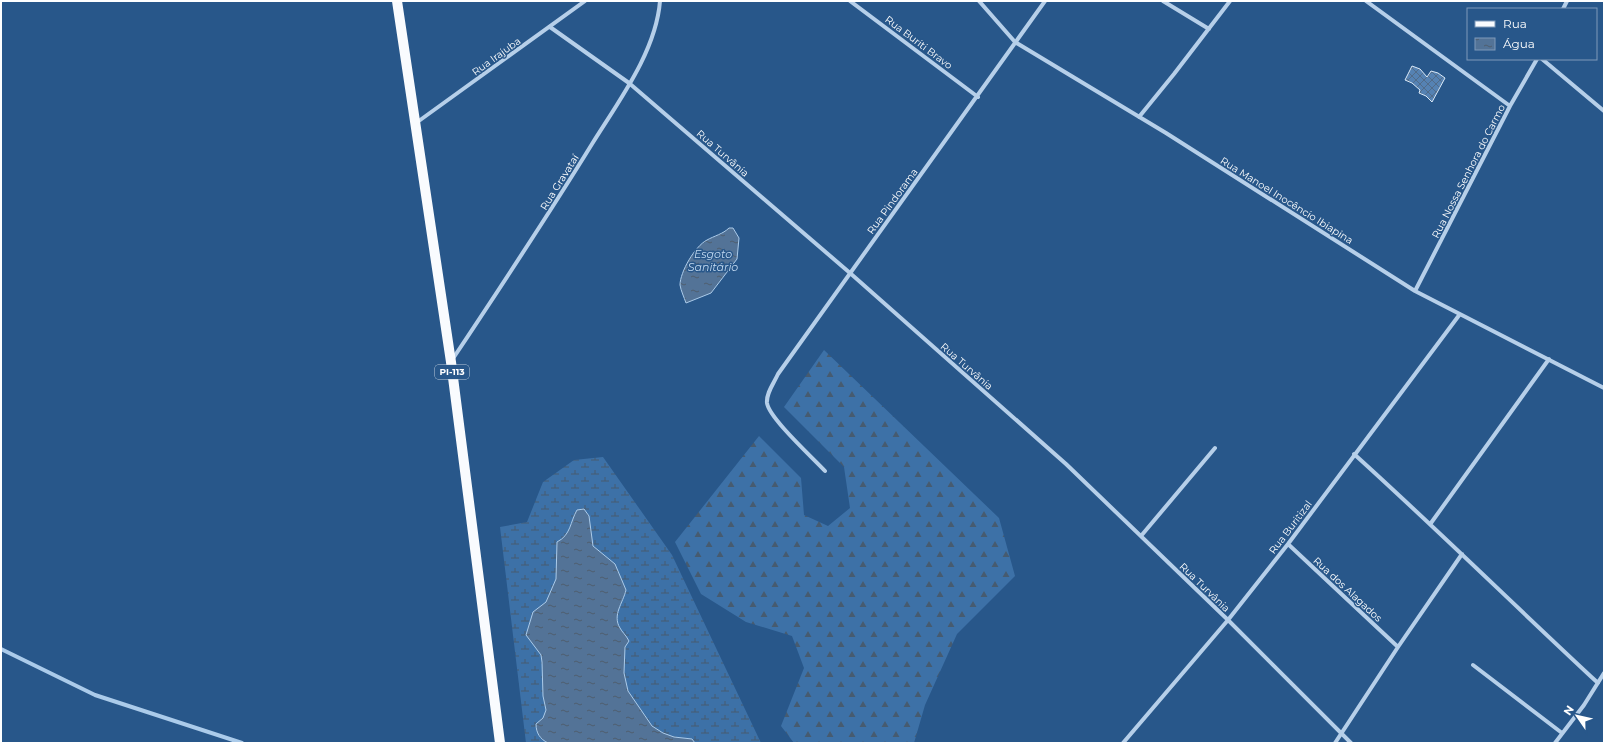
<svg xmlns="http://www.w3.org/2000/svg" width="1605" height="744" font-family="Montserrat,sans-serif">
<defs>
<pattern id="forest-firs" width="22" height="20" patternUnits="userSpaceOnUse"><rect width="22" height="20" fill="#3d71a7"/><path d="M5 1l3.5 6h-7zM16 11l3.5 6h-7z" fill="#465b70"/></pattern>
<pattern id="wetland-marsh" width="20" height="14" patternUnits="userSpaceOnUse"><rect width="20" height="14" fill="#3d71a7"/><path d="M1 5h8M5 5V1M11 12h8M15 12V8" fill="none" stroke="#465b70"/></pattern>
<pattern id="water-ripples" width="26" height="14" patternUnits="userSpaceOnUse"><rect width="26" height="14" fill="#537397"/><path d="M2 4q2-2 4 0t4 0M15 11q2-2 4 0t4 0" fill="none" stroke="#4f5e6e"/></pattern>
<pattern id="building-cross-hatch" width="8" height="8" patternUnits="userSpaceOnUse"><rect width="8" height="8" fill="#5582b3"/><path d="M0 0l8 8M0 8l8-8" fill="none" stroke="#516c8a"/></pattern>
</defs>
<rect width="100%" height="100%" fill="#28578a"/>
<path fill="url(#forest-firs)" d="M824,350L999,518L1015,576L957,634L925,705L914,743H794L781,726L804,668L792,636L746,622L701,594L675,542L759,436L801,478L804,515L828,526L850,508L844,467L784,407Z"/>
<path fill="url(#wetland-marsh)" d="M603,457L672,555L761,743H526L500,527L527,522L543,482L574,460Z"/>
<path fill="url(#water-ripples)" stroke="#abcbea" d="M729,228H733L739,238L737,259L711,293L686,303C684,297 681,291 680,285C680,272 695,246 707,240C714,236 723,234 729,228Z
M584,509L589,516L593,546L615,564L626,590C623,603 612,615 620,628C622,632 626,635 629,641L625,647L624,673L628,691L652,726L663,733L674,737L692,739L695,743H548C540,739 536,733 536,724L543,718L546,710L543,696L542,662L541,655L526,635L533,612L546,602L556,579L557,542C571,535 570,522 577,510Z"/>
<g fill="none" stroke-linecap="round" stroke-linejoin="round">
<path stroke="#abcbea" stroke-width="4" d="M1,649L95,695L242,743"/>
</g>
<path fill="url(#building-cross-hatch)" stroke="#dae9f7" d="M1412,66L1420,69L1427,77L1431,71L1438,73L1445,78L1432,102L1426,96L1419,93L1420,90L1412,83L1405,80Z"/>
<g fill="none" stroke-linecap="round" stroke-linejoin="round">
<path stroke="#b6cfe9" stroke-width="4" d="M850,1L978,97
M979,1L1015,42L1166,133L1415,291L1604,388
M1163,1L1209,29
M1366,1L1510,106
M1563,9L1567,1
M550,27L629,83L850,273L1066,464L1228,620L1351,743
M1542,59L1604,111
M1139,117L1174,74L1230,1
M416,123L585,1
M1415,291L1510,106L1537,59
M452,360C500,288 547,217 592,144C618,102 656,52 660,1
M1354,454C1437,529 1516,607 1598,683
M825,471C813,458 769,418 767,403C766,393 774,383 778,374L1045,1
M1431,523L1549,359
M1141,536L1215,448
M1288,544L1398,647
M1473,665L1562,733
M1123,743L1228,620L1288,544L1460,314
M1335,743L1398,647L1462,554
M1555,743L1584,705L1604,673"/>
<path stroke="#f9fbfe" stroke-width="10" d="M397,1L451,362L500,743"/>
</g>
<g text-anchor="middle" stroke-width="3" stroke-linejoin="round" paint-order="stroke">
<rect fill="#28578a" stroke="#becddc" stroke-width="1" x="435" y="365" width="34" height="14" rx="3"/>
<g font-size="9" font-weight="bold" fill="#fff">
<text x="452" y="375">PI-113</text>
</g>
<g font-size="10" fill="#fff" stroke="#28578a">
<text transform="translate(919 42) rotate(37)" y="4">Rua Buriti Bravo</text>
<text transform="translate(496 56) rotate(-36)" y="4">Rua Irajuba</text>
<text transform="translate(723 153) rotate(41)" y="4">Rua Turvânia</text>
<text transform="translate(1468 171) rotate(-63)" y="4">Rua Nossa Senhora do Carmo</text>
<text transform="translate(559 182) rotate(-58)" y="4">Rua Gravataí</text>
<text transform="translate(1287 200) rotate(32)" y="4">Rua Manoel Inocêncio Ibiapina</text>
<text transform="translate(892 201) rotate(-54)" y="4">Rua Pindorama</text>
<text transform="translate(967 366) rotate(41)" y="4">Rua Turvânia</text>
<text transform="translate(1290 527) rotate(-53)" y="4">Rua Buritizal</text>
<text transform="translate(1205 587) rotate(44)" y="4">Rua Turvânia</text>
<text transform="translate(1348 589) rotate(43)" y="4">Rua dos Alagados</text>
</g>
<g font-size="11" font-style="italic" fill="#c2d9f0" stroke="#28578a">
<text x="713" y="258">Esgoto<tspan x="713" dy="13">Sanitário</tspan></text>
</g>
</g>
<rect width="1605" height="744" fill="none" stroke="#ffffff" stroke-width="4"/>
<rect x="1467" y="8" width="130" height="52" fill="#28578a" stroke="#7e9ab9"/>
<rect x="1475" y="21" width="20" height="6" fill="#f9fbfe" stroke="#7e9ab9"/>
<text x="1503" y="28" font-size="12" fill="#ffffff">Rua</text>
<rect x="1475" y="38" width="20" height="12" fill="url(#water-ripples)" stroke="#7e9ab9"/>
<text x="1503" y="48" font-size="12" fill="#ffffff">Água</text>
<g transform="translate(1577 716) rotate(304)" stroke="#28578a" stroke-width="3" paint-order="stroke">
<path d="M0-3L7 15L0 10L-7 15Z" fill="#ffffff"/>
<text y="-6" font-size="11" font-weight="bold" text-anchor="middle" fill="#ffffff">N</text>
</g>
</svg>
